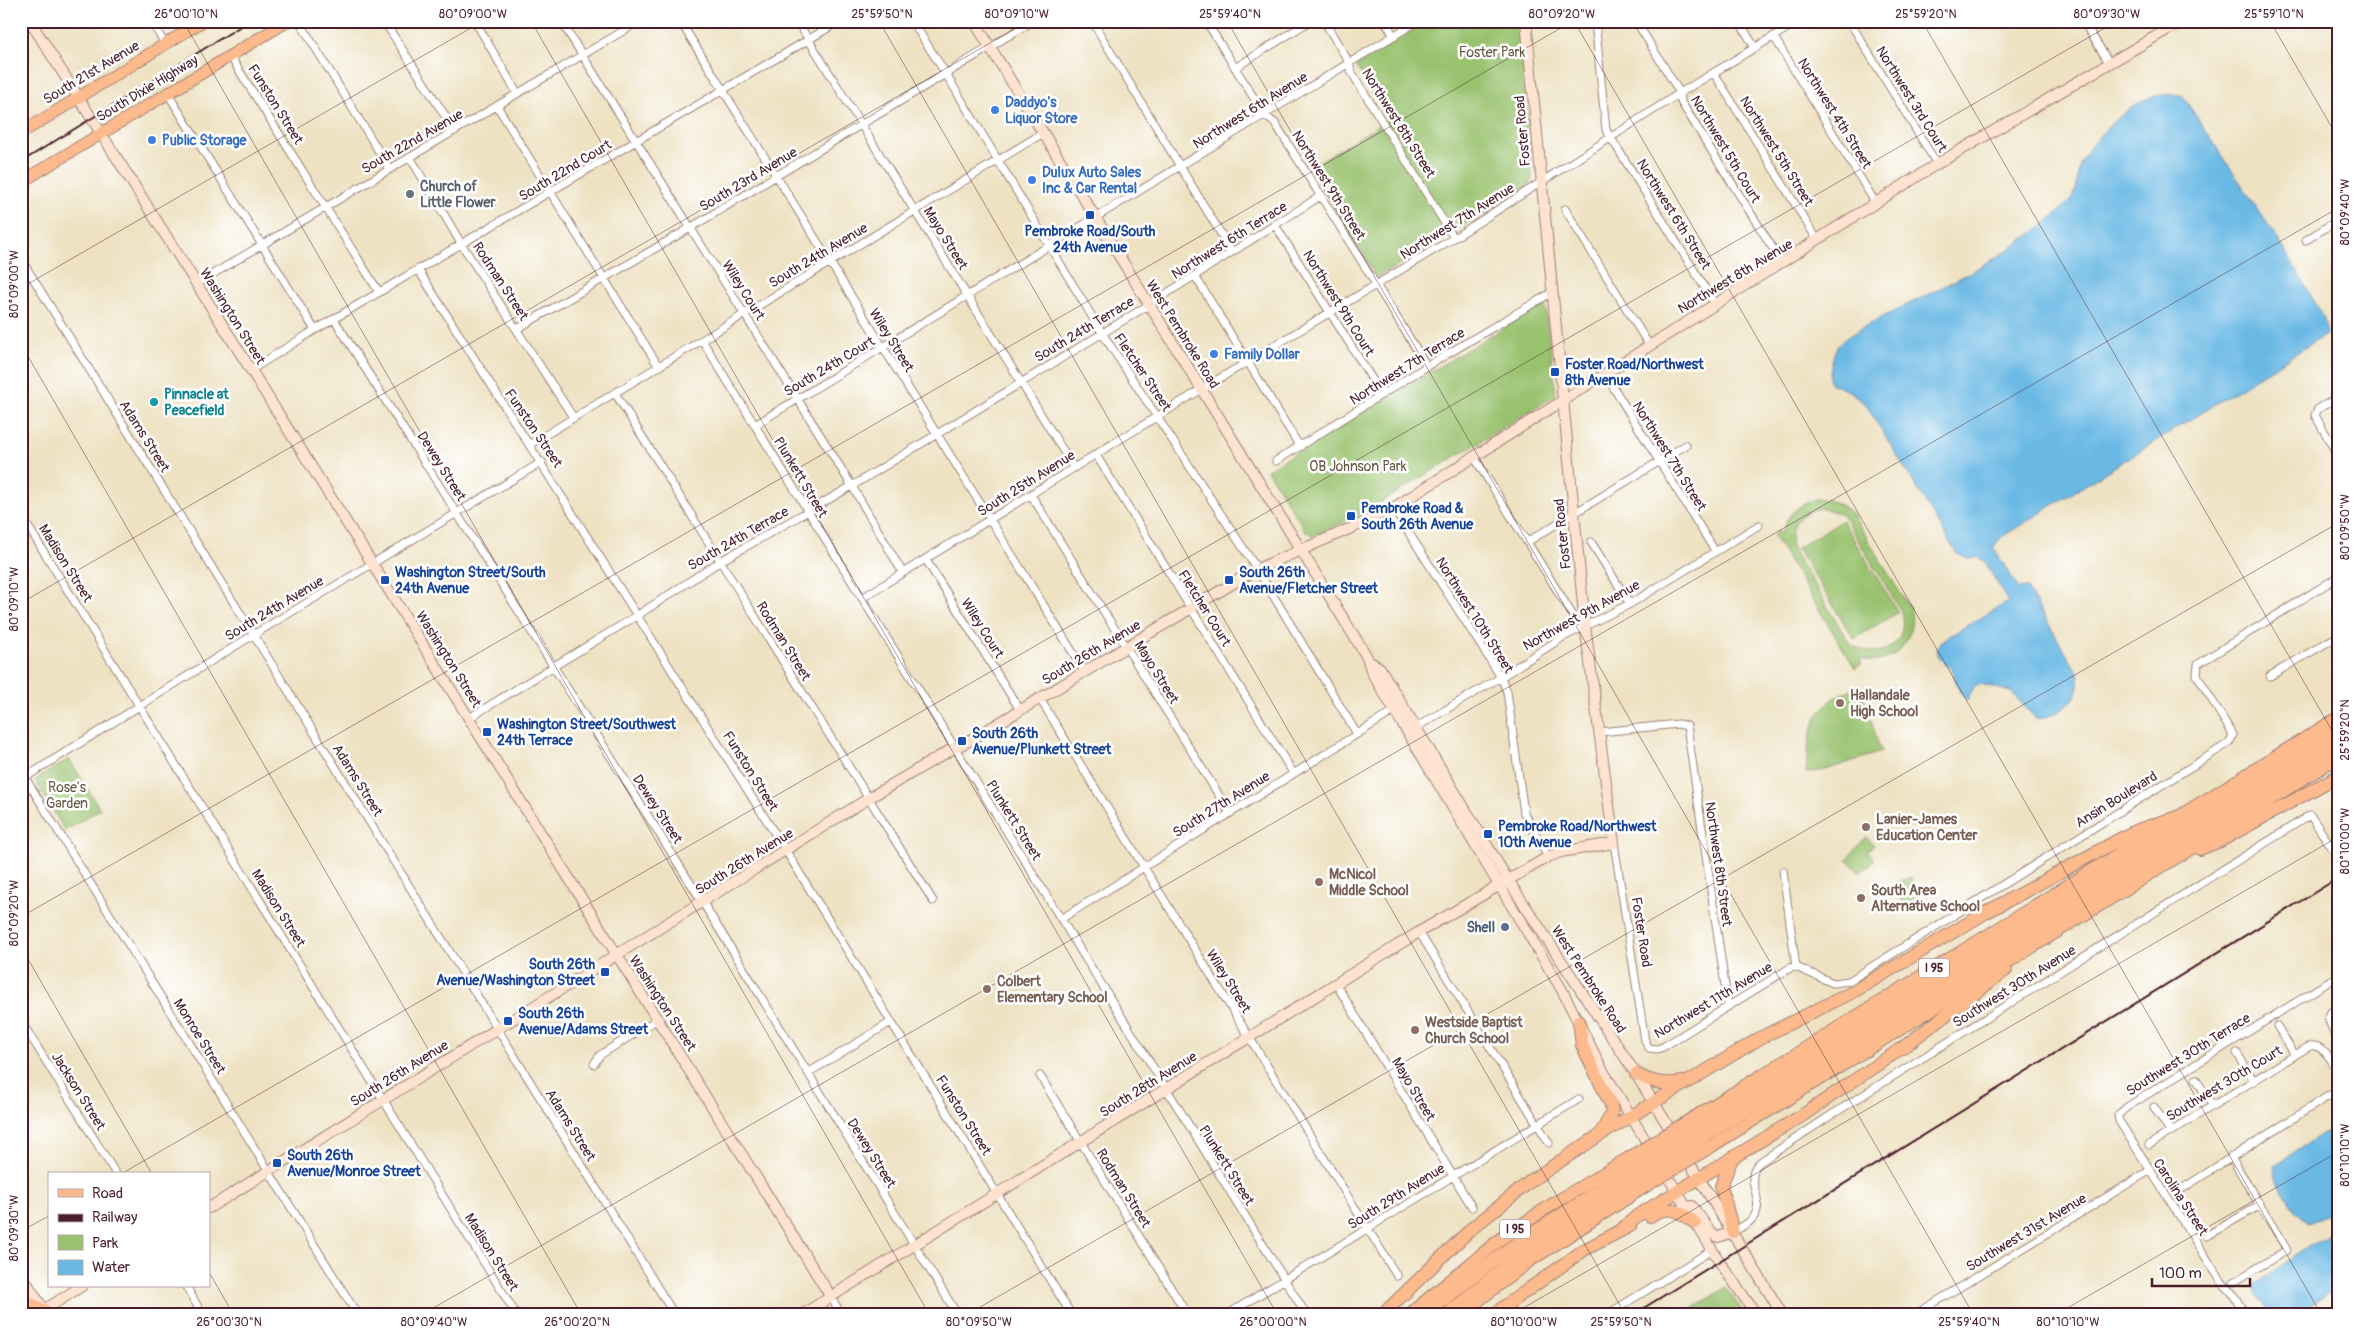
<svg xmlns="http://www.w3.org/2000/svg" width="2359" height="1335" font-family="Pangolin,sans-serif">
<rect width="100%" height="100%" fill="#fff"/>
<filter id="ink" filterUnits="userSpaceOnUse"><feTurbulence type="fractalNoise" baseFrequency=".02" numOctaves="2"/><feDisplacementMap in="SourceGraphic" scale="10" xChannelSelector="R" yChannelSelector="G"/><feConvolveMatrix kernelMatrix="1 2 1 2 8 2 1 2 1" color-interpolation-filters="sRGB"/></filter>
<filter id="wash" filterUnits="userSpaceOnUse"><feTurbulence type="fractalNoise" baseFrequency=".0096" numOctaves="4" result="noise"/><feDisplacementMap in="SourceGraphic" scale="20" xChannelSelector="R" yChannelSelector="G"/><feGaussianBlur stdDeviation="1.12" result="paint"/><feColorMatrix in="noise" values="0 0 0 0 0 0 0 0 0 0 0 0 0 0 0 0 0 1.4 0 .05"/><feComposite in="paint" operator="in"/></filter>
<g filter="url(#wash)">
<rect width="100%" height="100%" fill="#eee2c3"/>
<path fill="#99c26e" stroke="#72704c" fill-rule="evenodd" d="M1427,21H1520L1532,177L1530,184L1377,278L1310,167L1388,120L1356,66Z
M1545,303L1556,395L1378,504C1355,515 1336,527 1313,536L1305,530L1267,470Z
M1816,499C1832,499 1842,504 1853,515L1911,611C1916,640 1892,670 1860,659L1862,664L1855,668L1773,535L1779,530L1782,533C1786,514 1798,505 1816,499ZM1824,508L1840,514L1846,520L1901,611C1910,647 1878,662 1850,644L1792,548C1787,524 1802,510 1824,508Z
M1842,520L1898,612L1854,639L1797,548Z
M1860,686L1881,752L1825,770L1806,773C1809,727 1813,702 1860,686Z
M69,759L100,809L65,831L35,780Z
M1866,837L1874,845L1867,851L1875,860L1860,873L1847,859Z
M1911,877L1920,902L1904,908L1895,883Z
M1726,1288L1745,1314H1684Z"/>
<path fill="#6ab9e5" stroke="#5a6c88" d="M2182,95L2283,247L2324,318L2327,334L2002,537L1993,547L2019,589L2027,588L2078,673C2086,698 2058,717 2036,719L2011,692L1981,684H1976L1967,700C1953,688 1957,676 1951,668C1947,665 1942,662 1939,658L1937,649L1941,641L2008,602L1985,562L1978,557L1969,559L1957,554L1866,405L1851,392L1830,383L1829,378C1835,346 1833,345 1862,328C1931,291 2009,260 2066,205C2082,190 2074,180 2081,163C2090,140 2131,102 2155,96C2164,94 2174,95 2182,95Z
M2325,1132H2338V1209L2309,1223C2292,1212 2276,1185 2275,1165Z
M2338,1229V1288L2295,1314H2271L2258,1295L2256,1285L2296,1255Z"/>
</g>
<g filter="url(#ink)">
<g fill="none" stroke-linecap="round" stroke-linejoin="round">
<g stroke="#9c8077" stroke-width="9">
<path id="street" d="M151,21L165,44
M299,21L389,168
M384,21L455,131
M475,21L517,93
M561,21L852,486L903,573
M680,21L1085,672
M797,21L1074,468
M912,21L946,74L1102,333L1257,569L1357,734
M1092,21L1232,252
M1206,21L1265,116L1275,123L1427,366
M1324,21L1347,59L1352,73L1454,238
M1385,21L1394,36
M1595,21L1606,130L1715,304
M1636,21L1680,93L1681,102L1782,263
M1739,21L1755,48
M1849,21L1937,164
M2083,21L2110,64
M1774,37L1875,202
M230,56L379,292
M1235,68L1310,21
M1714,73L1818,241
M168,94L315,330
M497,106L659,367
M410,157L462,245L573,417
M1565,209L1649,345
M1275,225L1382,395
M2306,240L2338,220
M21,259L674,1314
M419,271L786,851L1071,1314
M1195,276L1300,447
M196,284L640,21
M334,319L703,903L957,1314
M517,329L690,228L1033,21
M702,340L1306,1314
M251,370L315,330L840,21
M1605,374L1715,551
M615,393L933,901
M2338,397L2318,409L2315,415L2338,456
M755,425L1418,21
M529,445L1043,133
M1096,455L1293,773
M1474,457L1572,614
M1276,461L1427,366L1551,293
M1031,495L1230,813
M1393,508L1501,677L1507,692L1524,813L1548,857
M21,515L516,1314
M1527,542L1686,445
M1591,542L1630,604
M926,560L1020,710
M862,598L1202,389L1454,238L1680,93L1799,21
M2270,676L2338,636
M1040,699L1397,1276
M469,718L638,615L719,562L852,486L1142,309L1322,195
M1415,728L1501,677L1563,637L1630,604L1759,525
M1600,732L1678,724L1687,726L1728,1006
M21,771L357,1314
M21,780L253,635L542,462
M1614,843L1645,1041L1649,1048L1657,1049L1663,1047L1790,968L1796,967
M1783,871L1796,967
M1061,919L1394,711
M1419,932L1549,1143
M1796,967L1833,983L1849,981L2229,743L2233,735L2197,675L2198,664L2338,577
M1336,984L1472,1207
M2338,1008L2331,1012L2328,1018L2338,1043
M21,1021L116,1174
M2277,1026L2295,1055
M2237,1053L2254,1081
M594,1064L600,1055L658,1019
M808,1073L891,1022
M1040,1076L1187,1314
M2196,1079L2212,1105
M2154,1107L2170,1131
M2149,1145L2310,1046C2322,1043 2333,1062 2338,1072
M2231,1157L2287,1250L2234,1282
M2180,1190L2338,1090
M1733,1232C1741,1227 1751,1223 1755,1215C1765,1197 1742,1178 1760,1162L1833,1114L2310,815L2338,857
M2206,1236L2259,1206
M186,1286L202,1314
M831,1297L841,1314
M1228,1314L1579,1099
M1608,1314L1712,1250
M1916,1314L2149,1171
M2245,1314L2233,1294L2221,1281L2119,1121L2118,1115L2127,1107L2338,976"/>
</g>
<g stroke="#9c8077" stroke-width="12">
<path id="secondary" d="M30,21L251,370L831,1297
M974,21L1367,657L1372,673L1562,990L1602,1069L1652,1151
M1370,662L1380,668L1508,880L1636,1074L1675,1137
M1684,1154L1782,1314
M1662,1167L1719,1261L1756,1314
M1692,1206L1711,1232L1718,1237L1733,1232
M209,1208L869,798L954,748L967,742L1257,569L1363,523L1393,508L1937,164L2182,21
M21,1274L44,1310L82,1286
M803,1314L1419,932L1548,857L1561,852L1614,843L1585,625L1526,21"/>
</g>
<g stroke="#9c8077" stroke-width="13">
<path id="primary" d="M21,133L203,21
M21,182L288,21"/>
</g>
<g stroke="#9c8077" stroke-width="14">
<path id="highway" d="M2200,849L2220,841L2338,776
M1579,1021L1582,1045L1611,1105L1612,1113L1601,1133
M1636,1074C1653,1083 1664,1085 1683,1082
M1690,1120L2338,718
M1698,1128L2338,731
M1703,1137L2338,745
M1710,1147L2338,757
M1731,1161L1721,1186L1733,1232
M1650,1216C1670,1204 1678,1210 1695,1223
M1623,1228L1637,1216L1803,1115L1902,1048L2006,970
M21,1300L44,1310L43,1314
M1383,1314L1471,1229L1532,1180L1600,1135L1762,1037L1853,992L1985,913L2135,831L2177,817
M1410,1314L1503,1237L1553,1204L1629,1158
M1426,1314L1511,1247L1634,1168
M1447,1314L1530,1247L1642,1175
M1461,1314L1529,1261L1647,1185
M1494,1314L1584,1250L1630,1226"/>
</g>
<use href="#street" stroke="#fff" stroke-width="7"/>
<use href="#secondary" stroke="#fee3d1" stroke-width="10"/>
<use href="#primary" stroke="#fcba8d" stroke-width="11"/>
<use href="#highway" stroke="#fcba8d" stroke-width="12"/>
<path stroke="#4a1f2b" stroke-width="2" d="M21,162L249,21
M1634,1314L2338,878"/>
<g stroke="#9c8077" stroke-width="14" stroke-linecap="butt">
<path id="highway-bridge" d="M1629,1158L1690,1120
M1634,1168L1698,1128
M1642,1175L1703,1137
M1647,1185L1710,1147"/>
</g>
<use href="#highway-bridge" stroke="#fcba8d" stroke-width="12"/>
</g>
</g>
<path fill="none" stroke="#4a1f2b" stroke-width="1" stroke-opacity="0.45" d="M183,21L929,1314M531,21L1277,1314M879,21L1625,1314M1227,21L1973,1314M1574,21L2321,1314M1922,21L2338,741M2270,21L2338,138M21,288L483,21M21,344L581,1314M21,603L1028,21M21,917L1573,21M21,947L152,1174M121,1174L2117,21M21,1231L49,1216M209,1272L233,1314M423,1314L2338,208M968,1314L2338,523M1513,1314L2338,837M2057,1314L2338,1152"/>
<g fill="#3f7fe0" stroke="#fff" stroke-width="2">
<circle cx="995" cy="110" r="5"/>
<circle cx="152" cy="140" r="5"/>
<circle cx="1032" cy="180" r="5"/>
<circle cx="1214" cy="354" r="5"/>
</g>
<circle fill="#6b7280" stroke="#fff" stroke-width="2" cx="410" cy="194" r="5"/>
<g fill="#1a4fb4" stroke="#fff" stroke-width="2">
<rect x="1085" y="210" width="10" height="10" rx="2.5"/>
<rect x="1550" y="367" width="10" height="10" rx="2.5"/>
<rect x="1346" y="511" width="10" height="10" rx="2.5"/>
<rect x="380" y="575" width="10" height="10" rx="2.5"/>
<rect x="1224" y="575" width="10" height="10" rx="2.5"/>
<rect x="482" y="727" width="10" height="10" rx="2.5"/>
<rect x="957" y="736" width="10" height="10" rx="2.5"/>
<rect x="1483" y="829" width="10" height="10" rx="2.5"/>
<rect x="600" y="967" width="10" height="10" rx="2.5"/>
<rect x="503" y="1016" width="10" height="10" rx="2.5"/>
<rect x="272" y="1158" width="10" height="10" rx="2.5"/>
</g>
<circle fill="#0f9aa8" stroke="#fff" stroke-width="2" cx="154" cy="402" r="5"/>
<g fill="#8d6e63" stroke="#fff" stroke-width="2">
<circle cx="1840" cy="703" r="5"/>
<circle cx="1866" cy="827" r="5"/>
<circle cx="1319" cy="882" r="5"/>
<circle cx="1861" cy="898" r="5"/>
<circle cx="987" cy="989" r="5"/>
<circle cx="1415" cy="1030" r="5"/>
</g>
<circle fill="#5c6f8a" stroke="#fff" stroke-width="2" cx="1505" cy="927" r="5"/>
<g text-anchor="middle" stroke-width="5" stroke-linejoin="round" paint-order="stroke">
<g fill="#fff" stroke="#80626b" stroke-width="1">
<rect x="1919" y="958.5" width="30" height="19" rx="4"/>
<rect x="1500" y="1219.5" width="30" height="19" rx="4"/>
</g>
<g font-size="12" font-weight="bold" fill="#4a1f2b">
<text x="1934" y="972">I 95</text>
<text x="1515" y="1233">I 95</text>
</g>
<g font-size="14" fill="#665842" stroke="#fff">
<text x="1492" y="57">Foster Park</text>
<text x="1358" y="471">OB Johnson Park</text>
<text x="67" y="792">Rose's<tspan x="67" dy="16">Garden</tspan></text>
</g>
<g font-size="14" fill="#4a1f2b" stroke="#fff">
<text transform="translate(91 72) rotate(-31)" y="5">South 21st Avenue</text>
<text transform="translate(147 88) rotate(-31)" y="5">South Dixie Highway</text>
<text transform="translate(1912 99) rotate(58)" y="5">Northwest 3rd Court</text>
<text transform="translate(276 104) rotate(58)" y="5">Funston Street</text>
<text transform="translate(1250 110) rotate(-32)" y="5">Northwest 6th Avenue</text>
<text transform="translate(1835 113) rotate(58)" y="5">Northwest 4th Street</text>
<text transform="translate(1399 123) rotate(58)" y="5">Northwest 8th Street</text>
<text transform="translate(1522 131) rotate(-95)" y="5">Foster Road</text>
<text transform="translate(412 141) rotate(-30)" y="5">South 22nd Avenue</text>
<text transform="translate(1726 149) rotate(59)" y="5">Northwest 5th Court</text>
<text transform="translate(1777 151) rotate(58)" y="5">Northwest 5th Street</text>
<text transform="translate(565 170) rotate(-31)" y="5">South 22nd Court</text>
<text transform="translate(748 179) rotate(-31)" y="5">South 23rd Avenue</text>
<text transform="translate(1329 185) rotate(58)" y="5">Northwest 9th Street</text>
<text transform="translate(1674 214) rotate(58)" y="5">Northwest 6th Street</text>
<text transform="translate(1457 221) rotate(-32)" y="5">Northwest 7th Avenue</text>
<text transform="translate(946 238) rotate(58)" y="5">Mayo Street</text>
<text transform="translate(1229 240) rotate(-32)" y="5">Northwest 6th Terrace</text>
<text transform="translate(818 255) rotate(-31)" y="5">South 24th Avenue</text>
<text transform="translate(1735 276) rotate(-31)" y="5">Northwest 8th Avenue</text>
<text transform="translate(501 281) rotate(57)" y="5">Rodman Street</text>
<text transform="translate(744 290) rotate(58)" y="5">Wiley Court</text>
<text transform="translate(1339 303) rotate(58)" y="5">Northwest 9th Court</text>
<text transform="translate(233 316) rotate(58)" y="5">Washington Street</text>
<text transform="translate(1084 329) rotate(-31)" y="5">South 24th Terrace</text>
<text transform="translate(1183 334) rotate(58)" y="5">West Pembroke Road</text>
<text transform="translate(892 340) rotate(58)" y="5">Wiley Street</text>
<text transform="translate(829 366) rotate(-31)" y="5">South 24th Court</text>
<text transform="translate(1407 366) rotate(-32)" y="5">Northwest 7th Terrace</text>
<text transform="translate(1143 372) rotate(56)" y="5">Fletcher Street</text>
<text transform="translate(534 428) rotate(56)" y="5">Funston Street</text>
<text transform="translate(145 436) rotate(58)" y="5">Adams Street</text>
<text transform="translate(1670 456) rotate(58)" y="5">Northwest 7th Street</text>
<text transform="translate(442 466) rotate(58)" y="5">Dewey Street</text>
<text transform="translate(801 477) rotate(59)" y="5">Plunkett Street</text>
<text transform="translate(1026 483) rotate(-32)" y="5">South 25th Avenue</text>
<text transform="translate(1562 534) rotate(-96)" y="5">Foster Road</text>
<text transform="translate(738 538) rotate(-30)" y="5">South 24th Terrace</text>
<text transform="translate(66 563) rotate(58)" y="5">Madison Street</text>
<text transform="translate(274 608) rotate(-31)" y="5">South 24th Avenue</text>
<text transform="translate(1205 608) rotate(58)" y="5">Fletcher Court</text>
<text transform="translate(1475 615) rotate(58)" y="5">Northwest 10th Street</text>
<text transform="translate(1581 615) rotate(-29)" y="5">Northwest 9th Avenue</text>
<text transform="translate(983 628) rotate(58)" y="5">Wiley Court</text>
<text transform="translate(784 641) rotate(58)" y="5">Rodman Street</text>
<text transform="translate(1091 652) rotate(-31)" y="5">South 26th Avenue</text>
<text transform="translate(449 659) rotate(58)" y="5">Washington Street</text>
<text transform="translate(1157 672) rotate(58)" y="5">Mayo Street</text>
<text transform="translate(751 771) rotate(58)" y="5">Funston Street</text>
<text transform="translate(358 780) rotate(58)" y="5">Adams Street</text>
<text transform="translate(2116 799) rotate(-32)" y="5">Ansin Boulevard</text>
<text transform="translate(1221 804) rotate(-32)" y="5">South 27th Avenue</text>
<text transform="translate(658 809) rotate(57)" y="5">Dewey Street</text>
<text transform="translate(1014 820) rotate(58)" y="5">Plunkett Street</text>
<text transform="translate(744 861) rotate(-32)" y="5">South 26th Avenue</text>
<text transform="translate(1719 864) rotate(82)" y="5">Northwest 8th Street</text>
<text transform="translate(279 908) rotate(58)" y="5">Madison Street</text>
<text transform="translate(1642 932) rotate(81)" y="5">Foster Road</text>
<text transform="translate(1589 979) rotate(57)" y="5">West Pembroke Road</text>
<text transform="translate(1229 981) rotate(58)" y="5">Wiley Street</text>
<text transform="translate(2014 986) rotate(-32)" y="5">Southwest 30th Avenue</text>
<text transform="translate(1713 1000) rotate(-31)" y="5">Northwest 11th Avenue</text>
<text transform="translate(663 1003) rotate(57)" y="5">Washington Street</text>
<text transform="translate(200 1036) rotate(58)" y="5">Monroe Street</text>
<text transform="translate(2188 1054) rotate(-32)" y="5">Southwest 30th Terrace</text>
<text transform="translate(399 1073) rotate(-32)" y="5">South 26th Avenue</text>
<text transform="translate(2224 1083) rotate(-31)" y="5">Southwest 30th Court</text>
<text transform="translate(1148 1084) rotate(-32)" y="5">South 28th Avenue</text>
<text transform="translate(1414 1089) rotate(59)" y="5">Mayo Street</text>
<text transform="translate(79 1091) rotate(58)" y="5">Jackson Street</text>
<text transform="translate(964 1115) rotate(58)" y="5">Funston Street</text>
<text transform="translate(571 1125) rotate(58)" y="5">Adams Street</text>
<text transform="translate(872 1153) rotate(58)" y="5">Dewey Street</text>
<text transform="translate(1227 1165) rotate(58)" y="5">Plunkett Street</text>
<text transform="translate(1124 1188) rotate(58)" y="5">Rodman Street</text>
<text transform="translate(1396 1196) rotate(-32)" y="5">South 29th Avenue</text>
<text transform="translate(2181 1197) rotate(57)" y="5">Carolina Street</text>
<text transform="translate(2026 1232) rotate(-31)" y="5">Southwest 31st Avenue</text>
<text transform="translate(492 1252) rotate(58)" y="5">Madison Street</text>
</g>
<g font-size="14" font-weight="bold" fill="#366cbe" stroke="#fff" text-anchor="start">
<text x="1005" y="107">Daddyo's<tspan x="1005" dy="16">Liquor Store</tspan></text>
<text x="162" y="145">Public Storage</text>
<text x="1042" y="177">Dulux Auto Sales<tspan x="1042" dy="16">Inc &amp; Car Rental</tspan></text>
<text x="1224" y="359">Family Dollar</text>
</g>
<g font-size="14" font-weight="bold" fill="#5b616d" stroke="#fff" text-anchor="start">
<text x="420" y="191">Church of<tspan x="420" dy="16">Little Flower</tspan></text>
</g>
<g font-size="14" font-weight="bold" fill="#164399" stroke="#fff" text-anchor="start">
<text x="1090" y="236" text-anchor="middle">Pembroke Road/South<tspan x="1090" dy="16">24th Avenue</tspan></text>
<text x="1565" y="369">Foster Road/Northwest<tspan x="1565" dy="16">8th Avenue</tspan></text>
<text x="1361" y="513">Pembroke Road &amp;<tspan x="1361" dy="16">South 26th Avenue</tspan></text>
<text x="395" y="577">Washington Street/South<tspan x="395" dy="16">24th Avenue</tspan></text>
<text x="1239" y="577">South 26th<tspan x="1239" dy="16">Avenue/Fletcher Street</tspan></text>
<text x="497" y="729">Washington Street/Southwest<tspan x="497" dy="16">24th Terrace</tspan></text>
<text x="972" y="738">South 26th<tspan x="972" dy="16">Avenue/Plunkett Street</tspan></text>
<text x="1498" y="831">Pembroke Road/Northwest<tspan x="1498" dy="16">10th Avenue</tspan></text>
<text x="595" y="969" text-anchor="end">South 26th<tspan x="595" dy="16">Avenue/Washington Street</tspan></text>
<text x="518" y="1018">South 26th<tspan x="518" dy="16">Avenue/Adams Street</tspan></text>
<text x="287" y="1160">South 26th<tspan x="287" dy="16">Avenue/Monroe Street</tspan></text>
</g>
<g font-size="14" font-weight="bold" fill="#0d838f" stroke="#fff" text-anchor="start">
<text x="164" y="399">Pinnacle at<tspan x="164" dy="16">Peacefield</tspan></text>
</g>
<g font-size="14" font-weight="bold" fill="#785e54" stroke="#fff" text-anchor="start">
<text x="1850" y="700">Hallandale<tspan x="1850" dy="16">High School</tspan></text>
<text x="1876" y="824">Lanier-James<tspan x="1876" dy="16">Education Center</tspan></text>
<text x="1329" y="879">McNicol<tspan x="1329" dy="16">Middle School</tspan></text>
<text x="1871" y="895">South Area<tspan x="1871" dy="16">Alternative School</tspan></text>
<text x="997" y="986">Colbert<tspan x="997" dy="16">Elementary School</tspan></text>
<text x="1425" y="1027">Westside Baptist<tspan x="1425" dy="16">Church School</tspan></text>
</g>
<g font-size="14" font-weight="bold" fill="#4e5e75" stroke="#fff" text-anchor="end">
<text x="1495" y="932">Shell</text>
</g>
</g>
<rect width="2359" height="1335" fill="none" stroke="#fff" stroke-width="55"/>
<rect x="48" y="1172" width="162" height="115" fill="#ffffff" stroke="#b7a5aa"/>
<rect x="58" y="1189" width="25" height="8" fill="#fcba8d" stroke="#b7a5aa"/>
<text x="92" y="1198" font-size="15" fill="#4a1f2b">Road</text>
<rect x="58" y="1214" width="25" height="8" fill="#4a1f2b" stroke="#b7a5aa"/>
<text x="92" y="1222" font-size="15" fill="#4a1f2b">Railway</text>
<rect x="58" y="1235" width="25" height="15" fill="#99c26e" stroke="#b7a5aa"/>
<text x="92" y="1248" font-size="15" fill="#4a1f2b">Park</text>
<rect x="58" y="1260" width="25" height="15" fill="#6ab9e5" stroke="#b7a5aa"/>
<text x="92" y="1272" font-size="15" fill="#4a1f2b">Water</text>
<path d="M2152 1278v8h98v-8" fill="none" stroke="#4a1f2b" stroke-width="2.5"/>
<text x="2159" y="1278" font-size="15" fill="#4a1f2b" stroke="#ffffff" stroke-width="4" paint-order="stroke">100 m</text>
<rect x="28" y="28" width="2304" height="1280" fill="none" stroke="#4a1f2b" stroke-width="2"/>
<g font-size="12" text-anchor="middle" fill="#4a1f2b">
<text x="186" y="18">26°00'10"N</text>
<text x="473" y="18">80°09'00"W</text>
<text x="882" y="18">25°59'50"N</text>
<text x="1017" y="18">80°09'10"W</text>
<text x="1230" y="18">25°59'40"N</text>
<text x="1562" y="18">80°09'20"W</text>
<text x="1926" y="18">25°59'20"N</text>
<text x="2107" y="18">80°09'30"W</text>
<text x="2274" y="18">25°59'10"N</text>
<text transform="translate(2345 212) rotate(-90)" y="4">80°09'40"W</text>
<text transform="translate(14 284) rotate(-90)" y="4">80°09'00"W</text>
<text transform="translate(2345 527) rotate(-90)" y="4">80°09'50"W</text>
<text transform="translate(14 599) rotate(-90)" y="4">80°09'10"W</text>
<text transform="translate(2345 730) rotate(-90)" y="4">25°59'20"N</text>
<text transform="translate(2345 841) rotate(-90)" y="4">80°10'00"W</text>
<text transform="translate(14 913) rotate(-90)" y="4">80°09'20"W</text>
<text transform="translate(2345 1155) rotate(-90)" y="4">80°10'10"W</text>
<text transform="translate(14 1228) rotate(-90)" y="4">80°09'30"W</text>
<text x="229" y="1326">26°00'30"N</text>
<text x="434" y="1326">80°09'40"W</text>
<text x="577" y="1326">26°00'20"N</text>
<text x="979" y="1326">80°09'50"W</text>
<text x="1273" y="1326">26°00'00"N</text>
<text x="1524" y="1326">80°10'00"W</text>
<text x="1621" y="1326">25°59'50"N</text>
<text x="1969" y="1326">25°59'40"N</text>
<text x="2068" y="1326">80°10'10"W</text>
</g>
</svg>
